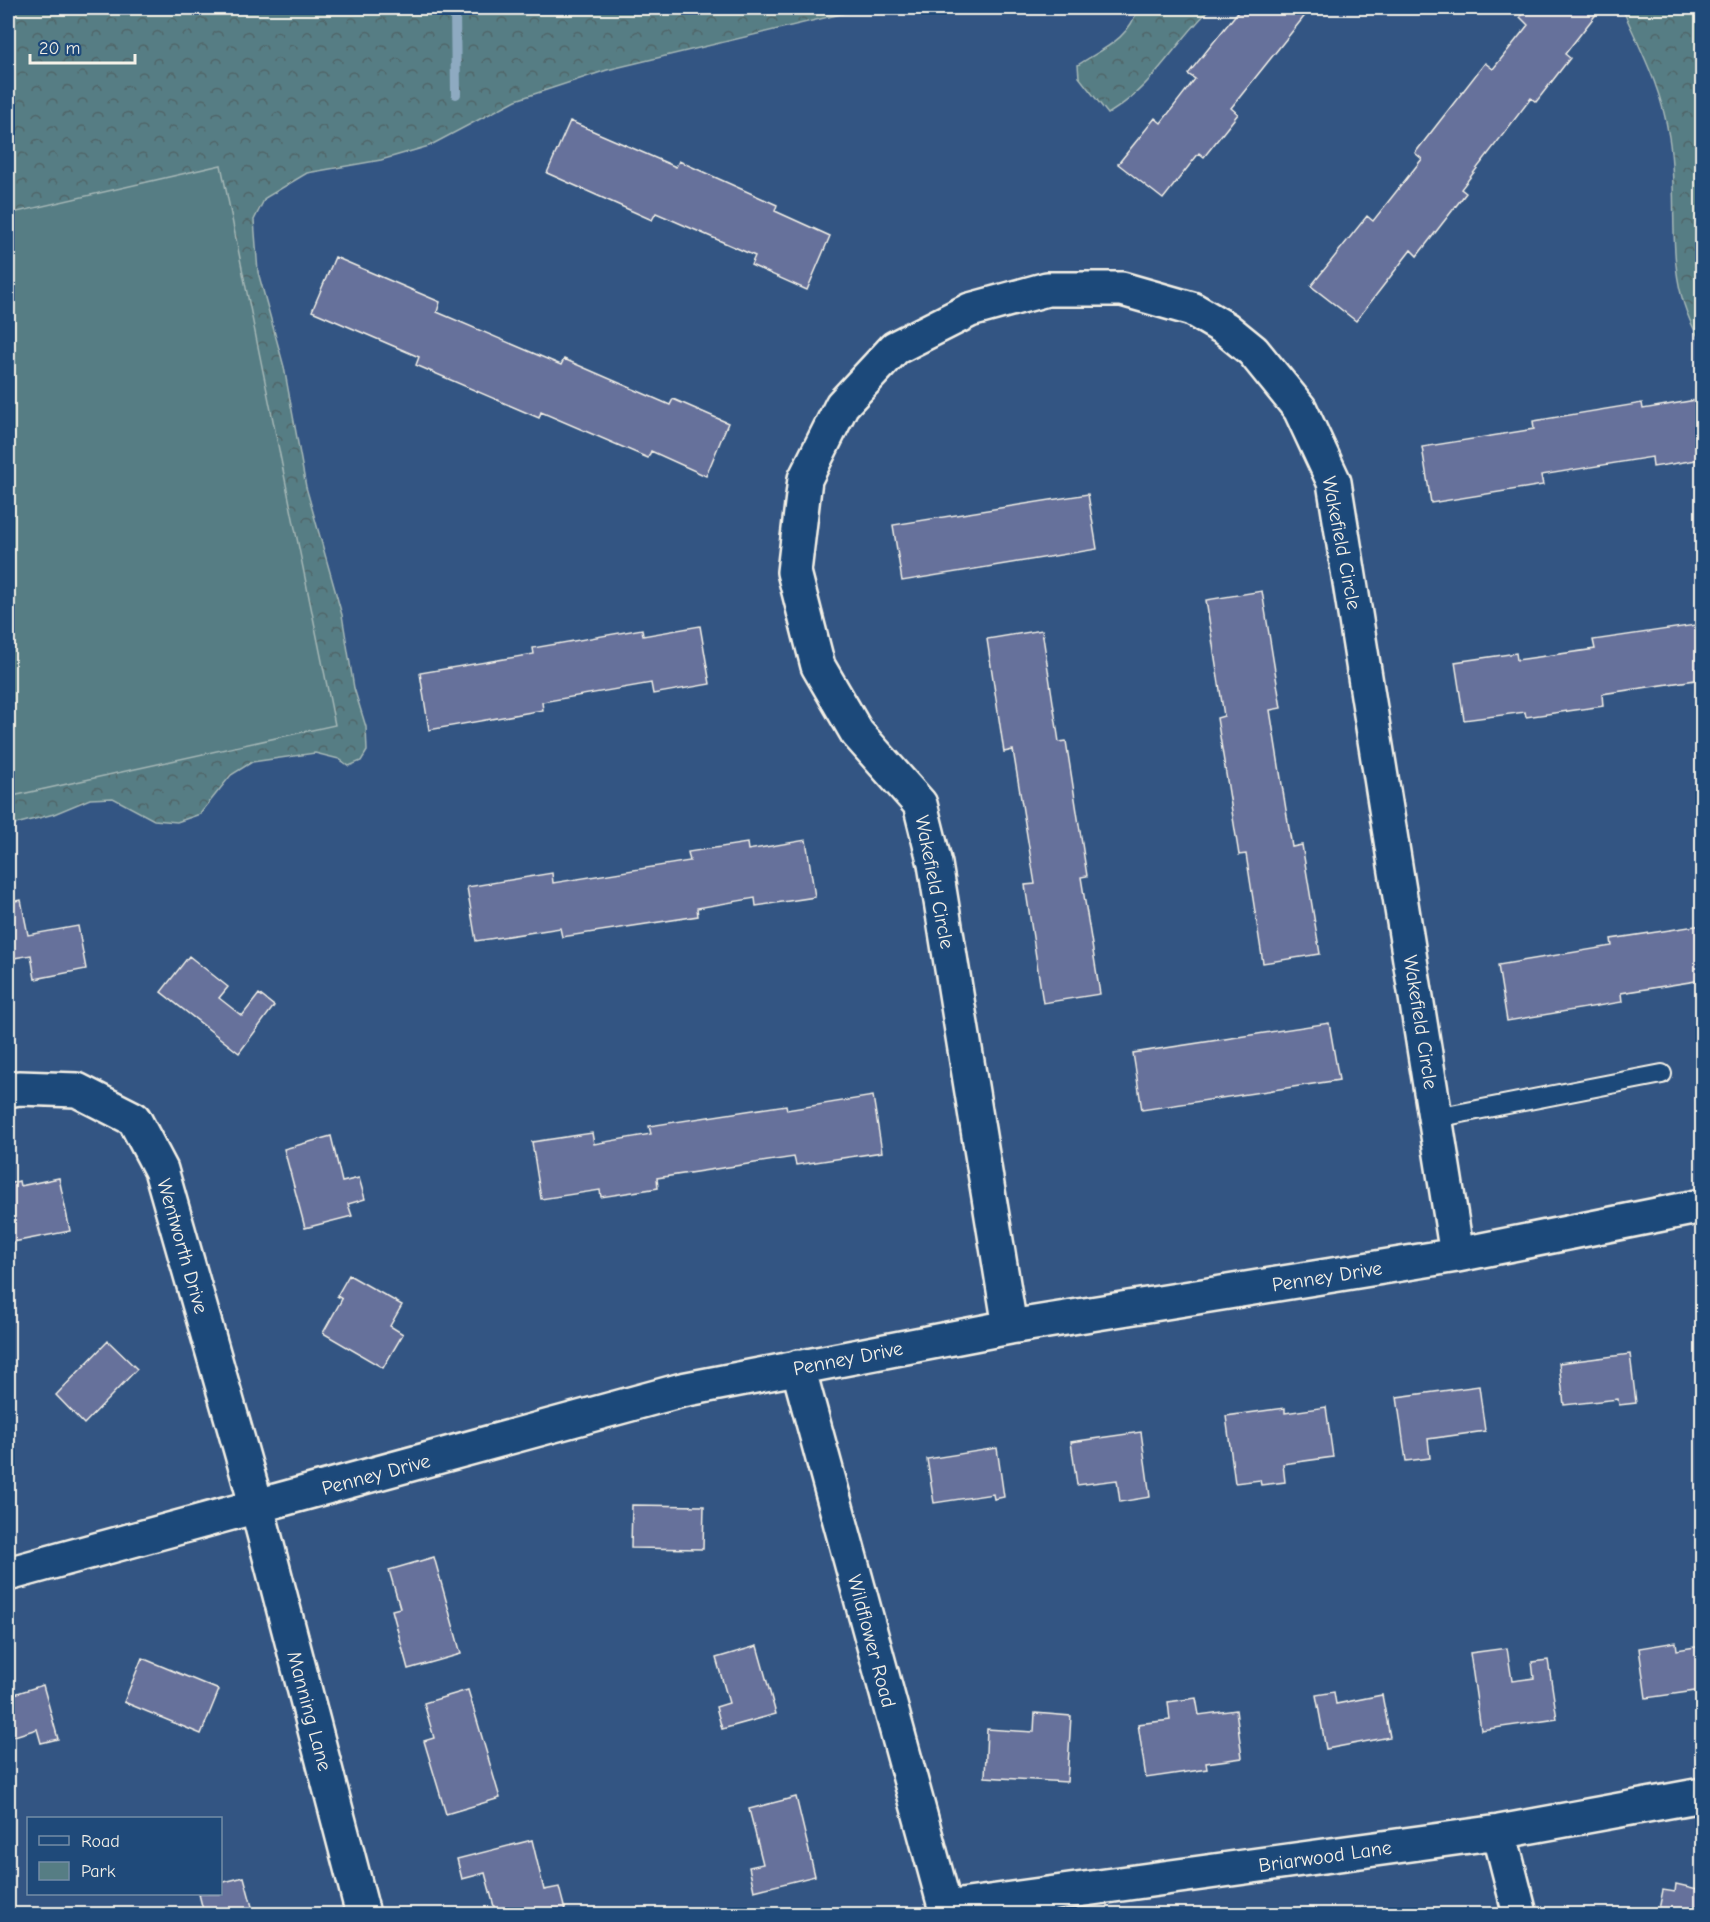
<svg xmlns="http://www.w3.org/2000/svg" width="1710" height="1922" font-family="'Comic Neue',sans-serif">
<defs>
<pattern id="forest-crowns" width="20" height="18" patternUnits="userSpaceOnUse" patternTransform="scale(1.5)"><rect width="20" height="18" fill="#567d84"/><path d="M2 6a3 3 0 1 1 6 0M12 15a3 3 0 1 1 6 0" fill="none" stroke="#506568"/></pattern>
</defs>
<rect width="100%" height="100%" fill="#335583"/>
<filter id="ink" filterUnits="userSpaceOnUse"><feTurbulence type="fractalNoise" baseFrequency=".0167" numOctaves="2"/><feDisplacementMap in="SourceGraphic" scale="12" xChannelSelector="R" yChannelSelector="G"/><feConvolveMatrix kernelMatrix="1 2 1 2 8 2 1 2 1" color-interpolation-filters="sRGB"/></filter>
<g filter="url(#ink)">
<path fill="url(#forest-crowns)" stroke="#a5b7b6" stroke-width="1.5" d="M8,8H866L607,70L516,100L429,146L381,160L307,173L265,198L254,220L258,272L284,367L306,487L342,615L354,688L366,727L367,751L361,761L349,766L339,759L315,753L252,762L231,775L200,814L177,822L154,820L113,798L90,799L54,814L8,826Z
M1138,8H1211C1173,45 1155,85 1108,114L1079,77L1078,65C1104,48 1129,39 1138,8Z
M1622,8H1702V343C1660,277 1681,209 1669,137C1661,87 1642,53 1622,8Z"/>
<path fill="#567d84" stroke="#a5b7b6" stroke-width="1.5" d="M221,165L335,725L8,797V214Z"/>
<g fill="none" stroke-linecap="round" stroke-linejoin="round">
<path stroke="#8eaac1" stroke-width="10" d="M455,8L456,94"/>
</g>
<path fill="#66719b" stroke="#f4f1e8" stroke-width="1.5" d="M1241,8H1311L1231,108L1238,114L1204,157L1199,153L1163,199L1118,164L1155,118L1161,123L1195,79L1188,74Z
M1527,8H1601L1565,54L1570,58L1536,102L1531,98L1461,189L1466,193L1417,256L1411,250L1356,321L1311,286L1367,216L1373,221L1422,159L1415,153L1485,63L1493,69L1528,25L1520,17Z
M570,121L676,167L679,161L777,205L775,211L830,236L807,290L751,265L755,256L656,213L652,220L547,173Z
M335,257L440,302L437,312L561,365L564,359L670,405L673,399L728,423L706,476L651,451L648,458L541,412L539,418L416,365L419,357L312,311Z
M1702,399V459L1653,467L1652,457L1541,475L1543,485L1431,503L1422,447L1534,429L1533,421L1642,403L1643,409Z
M1088,494L1097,549L902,581L893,525Z
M1262,591L1281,708L1270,710L1292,847L1302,845L1320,954L1263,963L1246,854L1239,855L1217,718L1224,716L1206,600Z
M1702,624V679L1602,694L1603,706L1526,717L1525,712L1464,720L1455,662L1516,653L1517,660L1595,649L1593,640Z
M700,626L710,684L653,694L651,683L542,702L543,710L429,730L420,673L534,654L533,648L642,629L643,636Z
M1042,630L1059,742L1066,741L1087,876L1081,877L1100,994L1043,1003L1025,885L1035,884L1013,750L1004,752L987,639Z
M806,840L815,897L756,906L755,898L697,908L698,916L562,937L560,928L476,941L467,887L552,873L553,883L690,861L688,852L747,843L748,850Z
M21,900L28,935L78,926L86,969L35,979L31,955L8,959V902Z
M1702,925V980L1621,993L1622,1002L1507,1021L1498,965L1612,946L1611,939Z
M189,956L228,987L219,998L242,1016L259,994L274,1006L239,1053L161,992Z
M1329,1023L1339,1080L1142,1110L1133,1053Z
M873,1096L882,1152L796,1165L794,1157L657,1178L658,1188L601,1197L600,1190L541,1199L532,1142L592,1133L594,1144L651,1134L649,1126L786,1105L787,1110Z
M331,1136L342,1182L359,1178L365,1199L348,1204L352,1216L305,1228L284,1149Z
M59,1178L70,1231L8,1243V1184L19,1181L20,1186Z
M349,1275L402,1305L390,1326L403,1334L383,1368L323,1333L342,1299L337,1296Z
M108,1341L137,1369L84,1424L56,1395Z
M1630,1354L1636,1403L1619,1405L1618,1399L1564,1405L1559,1363Z
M1479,1386L1485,1431L1428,1439L1430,1458L1406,1461L1397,1397Z
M1326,1407L1333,1457L1283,1464L1285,1482L1261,1485L1260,1480L1235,1483L1226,1416L1285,1408V1413Z
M1141,1432L1150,1497L1120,1502L1117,1480L1077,1485L1071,1442Z
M997,1448L1004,1497L994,1499L993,1494L934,1503L927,1459Z
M632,1505L704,1506L703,1549L631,1548Z
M434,1557L461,1654L408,1669L392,1610L400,1608L389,1570Z
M1676,1642L1677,1650L1702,1646V1690L1646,1698L1639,1648Z
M757,1646L776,1714L722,1729L716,1707L729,1703L716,1658Z
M1507,1648L1512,1681L1534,1678L1532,1662L1548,1660L1557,1719L1481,1730L1470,1653Z
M142,1658L219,1690L201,1734L124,1702Z
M43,1685L58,1739L41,1743L37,1729L8,1738V1696Z
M468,1690L500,1798L446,1814L424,1741L434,1738L424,1703Z
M1334,1692L1336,1704L1382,1695L1390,1737L1326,1749L1316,1695Z
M1196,1698L1199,1715L1236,1710L1242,1758L1206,1763L1207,1769L1146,1778L1138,1724L1170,1720L1168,1702Z
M1035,1713L1071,1716L1067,1782L985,1777L987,1729L1034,1732Z
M796,1797L815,1876L754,1891L749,1867L763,1864L749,1809Z
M532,1840L544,1890L559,1887L566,1914H496L485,1873L462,1879L457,1859Z
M244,1877L254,1914H204L199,1894H220V1883Z
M1676,1884L1702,1890L1698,1914H1658L1663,1890L1675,1892Z"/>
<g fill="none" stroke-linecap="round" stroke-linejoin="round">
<g stroke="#f4f1e8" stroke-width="22">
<path id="lane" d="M1436,1118L1662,1074"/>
</g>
<g stroke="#f4f1e8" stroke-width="38">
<path id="street" d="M8,1090L19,1088L77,1090L134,1119L161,1170L257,1507L363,1914
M1010,1327L935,864L920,804L857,733L818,666L794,572L805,479L842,405L895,348L970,310L1047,289H1122L1192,309L1226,329L1253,351L1300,409L1334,482L1457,1255
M798,1367L947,1914
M8,1574L682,1390L1010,1327L1457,1255L1702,1206
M1499,1832L1520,1914
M946,1908L1499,1832L1702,1795"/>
</g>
<use href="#lane" stroke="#1f4a7a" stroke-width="18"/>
<use href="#street" stroke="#1f4a7a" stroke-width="33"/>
</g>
</g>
<g text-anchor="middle" stroke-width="5" stroke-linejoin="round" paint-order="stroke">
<g font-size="20" fill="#f4f1e8" stroke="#1f4a7a">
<text transform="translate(1342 543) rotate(79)" y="7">Wakefield Circle</text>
<text transform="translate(935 882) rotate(79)" y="7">Wakefield Circle</text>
<text transform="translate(1421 1022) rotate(81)" y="7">Wakefield Circle</text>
<text transform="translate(183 1246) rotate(74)" y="7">Wentworth Drive</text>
<text transform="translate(1327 1276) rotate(-9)" y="7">Penney Drive</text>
<text transform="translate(848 1358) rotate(-11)" y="7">Penney Drive</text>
<text transform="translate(376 1474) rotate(-15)" y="7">Penney Drive</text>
<text transform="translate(872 1641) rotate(75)" y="7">Wildflower Road</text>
<text transform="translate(310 1711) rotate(75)" y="7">Manning Lane</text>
<text transform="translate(1325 1856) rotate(-8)" y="7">Briarwood Lane</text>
</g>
</g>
<rect width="1710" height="1922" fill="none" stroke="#1f4a7a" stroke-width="30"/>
<rect x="15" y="15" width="1680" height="1892" fill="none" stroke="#f4f1e8" stroke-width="2" filter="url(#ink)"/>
<rect x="27" y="1817" width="195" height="78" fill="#1f4a7a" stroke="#748da6" stroke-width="1.5"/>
<rect x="39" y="1836" width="30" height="9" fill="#1f4a7a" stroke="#748da6" stroke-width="1.5"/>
<text x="81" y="1847" font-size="18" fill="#f4f1e8">Road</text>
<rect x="39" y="1862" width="30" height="18" fill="#567d84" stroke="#748da6" stroke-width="1.5"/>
<text x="81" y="1877" font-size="18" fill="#f4f1e8">Park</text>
<path d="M30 54v9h105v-9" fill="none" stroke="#f4f1e8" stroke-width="3"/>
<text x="39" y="54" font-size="18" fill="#f4f1e8" stroke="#1f4a7a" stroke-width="4.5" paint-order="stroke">20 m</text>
</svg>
